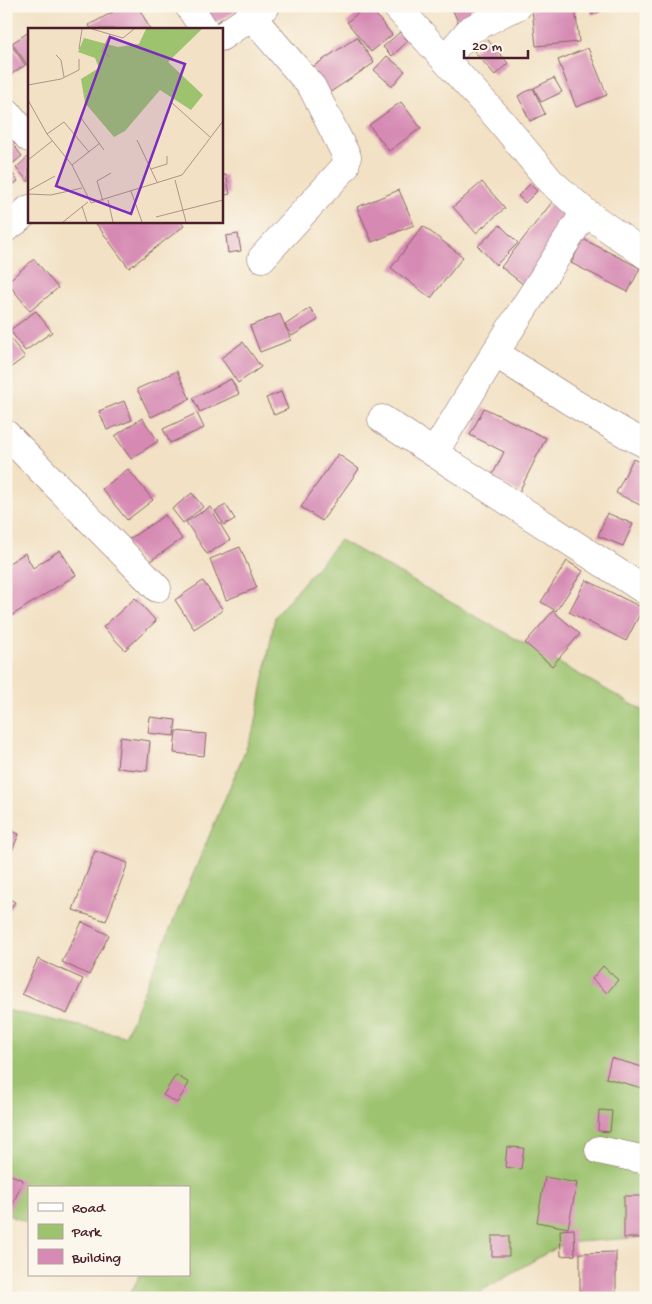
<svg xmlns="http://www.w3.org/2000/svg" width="652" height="1304" font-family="'Gochi Hand',sans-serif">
<rect width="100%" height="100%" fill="#fbf7ec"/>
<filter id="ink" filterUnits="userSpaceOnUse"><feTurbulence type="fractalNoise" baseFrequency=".02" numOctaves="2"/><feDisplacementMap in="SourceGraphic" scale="10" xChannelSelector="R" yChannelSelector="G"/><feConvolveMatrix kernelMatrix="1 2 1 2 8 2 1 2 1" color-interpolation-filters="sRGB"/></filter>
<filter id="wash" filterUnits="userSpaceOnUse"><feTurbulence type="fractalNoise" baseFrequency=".0096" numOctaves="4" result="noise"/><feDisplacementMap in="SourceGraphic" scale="20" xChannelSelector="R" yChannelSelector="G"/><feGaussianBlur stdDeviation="1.12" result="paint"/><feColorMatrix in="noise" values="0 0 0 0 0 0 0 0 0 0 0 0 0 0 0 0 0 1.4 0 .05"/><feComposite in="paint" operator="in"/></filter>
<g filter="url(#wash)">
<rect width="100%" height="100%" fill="#f2e1c4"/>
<path fill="#9dc36f" stroke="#74714d" d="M340,540L646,712V1237L564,1243L469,1298H128L140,1275H189V1188H29V1223L6,1214V1010L125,1036L255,727L275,616Z"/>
<g id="blocks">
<path fill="#d689b3" d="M110,6H138L150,29H91L89,25L113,12Z
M196,6H245L208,27Z
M367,6H369L392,35L371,52L347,22Z
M451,6H497L458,22Z
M561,6H575L579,42L536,46L532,9Z
M589,6H613L592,15Z
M29,32V64L27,65L12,43Z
M400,32L408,41L392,56L383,47Z
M6,37L25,65L6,78Z
M357,37L374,63L329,93L311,68Z
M487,39L508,63L495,75L474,51Z
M588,48L607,95L576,107L558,60Z
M387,56L405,71L392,86L374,70Z
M554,78L562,92L541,102L534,88Z
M533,88L545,114L530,121L518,96Z
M401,102L421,128L389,151L369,125Z
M6,122L21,139L6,151Z
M15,147L22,156L10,166L6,162V154Z
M29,156V182L16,168Z
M10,170L18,181L6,190V172Z
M226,175L230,194L221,196V176Z
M482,182L505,208L476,233L453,207Z
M530,184L537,191L525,203L518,196Z
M399,190L414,225L372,242L357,207Z
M553,201L571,215L551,240L559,246L528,288L501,267Z
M94,221H180L184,226L129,268Z
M500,225L518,243L496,265L478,246Z
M423,226L463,257L431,298L391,268Z
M238,234L241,251L228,253L226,236Z
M583,239L640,268L628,292L571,263Z
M34,259L58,288L30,311L7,282Z
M310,308L318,320L292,336L285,325Z
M36,311L52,332L25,351L10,330Z
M280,314L291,340L260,352L250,326Z
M6,333L25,357L6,371Z
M243,342L261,367L238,383L221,358Z
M177,371L190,399L151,417L137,389Z
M231,379L239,394L200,412L193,398Z
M281,392L288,409L274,415L266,398Z
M124,401L132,420L107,430L99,411Z
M484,408L546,438L519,492L491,478L504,452L470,435Z
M197,413L204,428L170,443L163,429Z
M142,418L158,441L131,459L115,436Z
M338,454L359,469L322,521L301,507Z
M633,459L646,465V508L616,493Z
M128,469L153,500L127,520L102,489Z
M192,493L203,507L183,523L172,509Z
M226,505L235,519L224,525L215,511Z
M210,507L230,540L207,554L186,522Z
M607,513L633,524L623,546L598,536Z
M165,515L182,539L143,566L126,541Z
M240,547L257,588L226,600L210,559Z
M60,550L76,575L6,619V587L8,586L6,582V565L25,553L33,568Z
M567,561L583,571L556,611L541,602Z
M586,580L643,608L626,641L569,612Z
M203,581L223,610L194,629L175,600Z
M135,598L156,621L125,650L103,627Z
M553,611L580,634L552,666L525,643Z
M150,717L176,720L174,736L148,733Z
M176,731L206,734L204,756L174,753Z
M120,737L150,741L147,771L117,768Z
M6,829L19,834L6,865Z
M95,851L128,863L106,921L73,910Z
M6,897L15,902L6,916Z
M82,922L109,935L89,975L62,962Z
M38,959L83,979L67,1014L22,994Z
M603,966L618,980L607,993L592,979Z
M611,1058L646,1068V1089L606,1078Z
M176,1075L189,1083L177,1103L163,1095Z
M599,1110L612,1111L610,1132L598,1131Z
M507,1147L524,1148L521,1169L505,1167Z
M6,1173L23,1180L6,1220Z
M545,1177L577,1183L568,1228L537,1222Z
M624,1196H646V1238H624Z
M574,1229L575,1255L561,1256L560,1230Z
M492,1236H509V1256H492Z
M616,1252V1298H580V1253Z"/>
</g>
</g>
<g filter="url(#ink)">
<use href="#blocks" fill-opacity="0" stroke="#856361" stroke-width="1"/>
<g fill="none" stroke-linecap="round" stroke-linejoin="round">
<g stroke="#856361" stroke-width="29">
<path id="minor" d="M189,6L204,29
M396,6L499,119L550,181L585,212L646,255
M251,16L312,87L347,157L345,167L262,258
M221,37L266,6
M445,59L470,30L506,11L518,6
M6,111L29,138
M6,228L16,221L29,209
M495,353L570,401L626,434L646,444
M382,419L646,591
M6,434L157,588
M434,453L495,353L585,212
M599,1150L646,1160"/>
</g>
<use href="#minor" stroke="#fff" stroke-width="28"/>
</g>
</g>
<g transform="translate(28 28)">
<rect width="195" height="195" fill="#f2e1c4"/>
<path d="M118,1H174L140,34L175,67L163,82L132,62L97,103L86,109L57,75L53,51L71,40L67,30L50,24L56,10L90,19L111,16Z" fill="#9dc36f"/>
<path fill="none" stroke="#af9387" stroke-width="1" d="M64,1L95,10L106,1M82,6L74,23L82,29M51,21L54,1M28,27L33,32L36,49M0,57L33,51L51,42V31M0,72L19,106L44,137L63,175L154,147L195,93M144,75L182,109M53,90L76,122M19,106L36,94L61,124M109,112L129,154M0,132L24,113M44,137L72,115M123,141L139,136V128M147,152L158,194M0,163V166L23,167L54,160M0,163L27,148M103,163L114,194M80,172L85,194M75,173L69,153L83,145M54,178L59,194M128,189L195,172M35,194L60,174"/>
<path fill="#7b2cbf" fill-opacity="0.15" stroke="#7b2cbf" stroke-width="2.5" d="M82,9L157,36L103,186L28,158Z"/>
<rect width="195" height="195" fill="none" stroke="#4a1f2b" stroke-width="2.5"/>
</g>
<rect width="652" height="1304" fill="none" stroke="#fbf7ec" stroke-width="25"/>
<rect x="28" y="1186" width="162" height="90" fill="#fbf7ec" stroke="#b4a19f"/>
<rect x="38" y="1203" width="25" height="8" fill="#ffffff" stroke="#b4a19f"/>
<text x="72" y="1212" font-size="15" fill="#4a1f2b">Road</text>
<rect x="38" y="1224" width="25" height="15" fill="#9dc36f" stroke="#b4a19f"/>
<text x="72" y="1236" font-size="15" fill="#4a1f2b">Park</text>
<rect x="38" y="1249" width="25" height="15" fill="#d689b3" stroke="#b4a19f"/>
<text x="72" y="1262" font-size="15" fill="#4a1f2b">Building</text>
<path d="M464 50v8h64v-8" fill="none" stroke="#4a1f2b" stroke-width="2.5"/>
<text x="472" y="50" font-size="15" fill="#4a1f2b" stroke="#fbf7ec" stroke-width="4" paint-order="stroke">20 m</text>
</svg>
